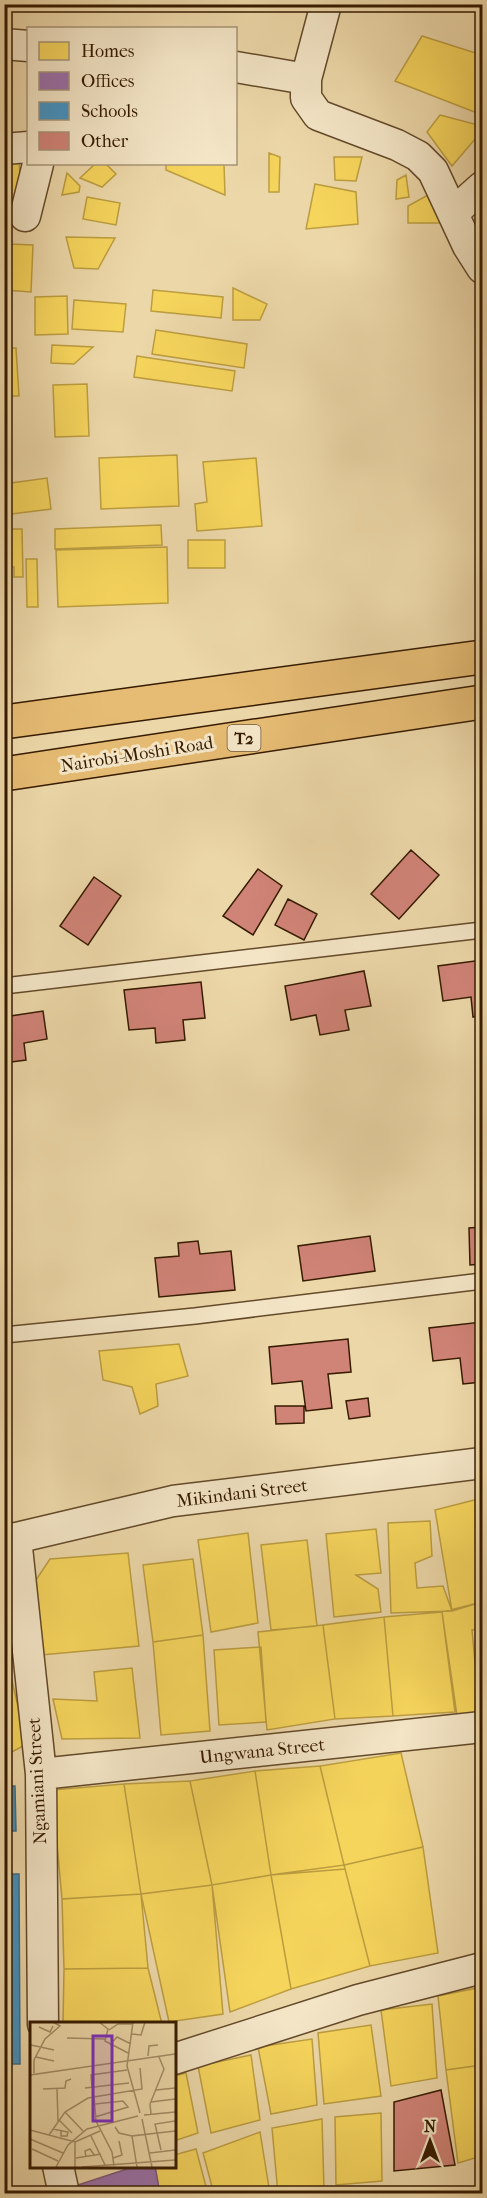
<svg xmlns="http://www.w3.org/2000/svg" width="487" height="2198" font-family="'IM FELL French Canon',serif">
<rect width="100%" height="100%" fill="#ecd7a8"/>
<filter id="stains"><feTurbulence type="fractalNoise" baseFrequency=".00333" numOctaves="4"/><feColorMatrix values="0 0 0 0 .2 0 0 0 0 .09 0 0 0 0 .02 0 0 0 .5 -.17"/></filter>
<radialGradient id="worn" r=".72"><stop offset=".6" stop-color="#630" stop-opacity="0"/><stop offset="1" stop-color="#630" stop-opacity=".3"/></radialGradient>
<path fill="#f6d55c" stroke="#bc9d40" stroke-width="1.5" d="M422,36L482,55V115L395,81Z
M440,115L482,126V131L452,166L427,132Z
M269,153L280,157L279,192H269Z
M334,157H362L356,181L335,180Z
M19,162L22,198L4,200V164Z
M95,164H106L116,174L102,187L80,178Z
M166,164H224L225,195L166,170Z
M67,173L80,186L79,192L62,195Z
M406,175L409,197L396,199L397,180Z
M315,184L356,192L358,224L306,229Z
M428,195L444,223H408V206Z
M87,197L120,203L116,225L83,219Z
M66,237L115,238L98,269L74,268Z
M9,244L33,245L31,292L4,290V258Z
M233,288L267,304L260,320H233Z
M153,290L223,297L221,318L151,311Z
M67,296L68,334L35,335V297Z
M74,300L126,304L123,332L72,329Z
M156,330L247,344L244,368L152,354Z
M52,345L93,347L74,364L51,363Z
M7,348H16L19,396H10Z
M137,356L235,371L232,391L134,377Z
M87,384L89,436L55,437L53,385Z
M177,455L179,506L101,509L99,458Z
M256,458L262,526L197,531L195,504L207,502L203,462Z
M47,478L51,509L4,515V484Z
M161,525L162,545L55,549V529Z
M4,529H22L23,577H14V567H4Z
M188,540H225V568H188Z
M167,547L168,603L58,607L56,550Z
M26,559H37L38,607H27Z
M4,586L6,645H4Z
M179,1344L188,1376L156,1384L158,1406L140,1414L132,1387L103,1380L99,1351Z
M482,1498V1602L452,1611L435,1510Z
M430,1521L432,1556L415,1563L417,1588L443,1586L452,1611L391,1613L388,1523Z
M376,1529L381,1573L356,1575L378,1589L381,1612L334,1617L326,1534Z
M248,1533L258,1623L211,1632L198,1540Z
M307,1540L317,1626L271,1630L261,1545Z
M128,1553L139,1646L41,1655L36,1580L50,1559Z
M193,1559L203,1635L153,1642L143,1565Z
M482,1602V1629L472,1630L477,1683L482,1682V1718L458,1722L442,1612Z
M442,1612L455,1712L393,1716L384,1617Z
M384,1617L393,1716L335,1719L323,1625Z
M323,1625L335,1719L267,1730L258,1632Z
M203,1635L210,1731L161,1735L153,1642Z
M261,1647L266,1722L219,1725L214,1650Z
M132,1668L140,1738L62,1739L53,1699L97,1701L94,1672Z
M11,1677L27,1744L4,1756V1679Z
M401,1753L423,1847L344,1865L320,1766Z
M320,1766L345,1869L271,1875L255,1771Z
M255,1771L271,1875L212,1885L190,1781Z
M190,1781L212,1885L141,1894L124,1784Z
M124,1784L141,1894L62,1899L52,1790Z
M423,1847L438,1953L370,1966L344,1865Z
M344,1865L370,1966L291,1989L271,1875Z
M271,1875L291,1989L230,2012L212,1885Z
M212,1885L223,2014L169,2022L141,1894Z
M141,1894L148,1968L64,1969L62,1899Z
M148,1968L162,2024H63L64,1969Z
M482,1987V2065L446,2070L438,1996Z
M432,2004L437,2078L391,2086L381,2010Z
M371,2025L381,2096L324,2104L318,2033Z
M312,2039L317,2105L271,2114L258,2047Z
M251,2055L260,2120L211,2133L198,2066Z
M482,2065V2156L458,2163L446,2070Z
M186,2073L198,2133L174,2141V2076Z
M381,2113L382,2181L336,2185L335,2117Z
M322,2119L324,2189L278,2194L272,2128Z
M260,2132L270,2194H214L203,2153Z
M196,2149L208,2194H160L155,2166H174V2155Z"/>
<path fill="#9970ab" stroke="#7b5678" stroke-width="1.5" d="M136,2166H155L160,2194H81L78,2185Z"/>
<path fill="#4393c3" stroke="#3f6f88" stroke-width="1.5" d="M4,1786H15L16,1831H4Z
M9,1836V1866H4V1837Z
M4,1874H19L20,2064H4Z"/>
<path fill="#d08377" stroke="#361b00" stroke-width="1.5" d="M411,850L439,875L399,919L371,894Z
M258,869L282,886L253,935L223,916Z
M94,877L121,896L88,945L60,926Z
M288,899L317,914L304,940L275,925Z
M482,960V1015L473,1017L471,997L443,1001L438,966Z
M364,971L371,1006L345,1010L349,1030L320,1035L316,1015L291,1020L285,986Z
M201,982L205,1018L183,1020L185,1040L156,1043L155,1028L129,1030L124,990Z
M43,1011L47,1039L24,1043L26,1060L4,1063V1017Z
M482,1227V1264L470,1265L469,1228Z
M370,1236L375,1271L303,1281L298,1246Z
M198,1241L200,1254L231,1251L235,1290L159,1297L155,1258L179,1256L178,1243Z
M482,1322V1382L463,1384L460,1358L433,1361L429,1328Z
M348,1339L351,1372L328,1374L332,1408L306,1411L302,1381L272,1384L269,1347Z
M368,1398L370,1416L349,1419L346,1401Z
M275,1406H304V1423L276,1424Z
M4,1636L13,1659L4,1664Z
M441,2090L455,2165L394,2171V2102Z"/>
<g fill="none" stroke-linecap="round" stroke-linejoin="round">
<g stroke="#644a2a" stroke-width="18">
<path id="service" d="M4,986L482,930
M4,1335L195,1316L482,1281"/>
</g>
<g stroke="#644a2a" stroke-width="33">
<path id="minor" d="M326,4L306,79V98L318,115L397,145L418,156L433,171L468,246L482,268
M4,44L28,46
M236,67L306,79
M4,149L28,147
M454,212L482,187
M25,216L38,164
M16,1538L41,1774L43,2024
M4,1543L16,1538L173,1501L482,1463
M41,1774L482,1727
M174,2059L358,2000L482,1968
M58,2166L64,2194"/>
</g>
<g stroke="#361b00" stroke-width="36">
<path id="trunk" d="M4,722L482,657
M4,774L482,702"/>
</g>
<use href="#service" stroke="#f3e5c6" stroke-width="15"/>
<use href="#minor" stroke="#f3e5c6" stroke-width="30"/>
<use href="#trunk" stroke="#e6bc74" stroke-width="33"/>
</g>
<g text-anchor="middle" stroke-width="6" stroke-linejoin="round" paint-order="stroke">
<rect fill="#f3e5c6" stroke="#6f583b" stroke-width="1.5" x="227.5" y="725" width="33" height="26" rx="4.5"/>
<g font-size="16" font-weight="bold" fill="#361b00">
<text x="244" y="744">T2</text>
</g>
<g font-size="18" fill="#361b00" stroke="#f3e5c6">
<text transform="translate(137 754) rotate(-9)" y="6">Nairobi-Moshi Road</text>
<text transform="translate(242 1493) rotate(-7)" y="6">Mikindani Street</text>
<text transform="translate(262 1751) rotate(-6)" y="6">Ungwana Street</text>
<text transform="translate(37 1781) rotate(-93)" y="6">Ngamiani Street</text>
</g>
</g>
<g transform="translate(30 2022)">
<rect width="146" height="146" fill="#ecd7a8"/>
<path fill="none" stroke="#a38c65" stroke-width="1.5" d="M69,0L78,7L75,19L98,31M103,0L97,44L110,91M9,5L20,10L23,4M79,8L88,2H103M102,12L111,13L115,0M37,16L75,17M1,23L24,28M80,23L87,15L101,22M118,34L119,24L128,23M6,35L24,39M4,51V38L15,17L30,4L23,0M0,53L145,32M27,66L28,99M55,66L99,61M62,66L61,53L97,48M13,67L35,66L36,59L41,57M126,68L145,66M64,73L66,99L82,130L84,144M121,80L145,77M65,82L93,79L98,85L65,95M35,90L53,109M121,92L120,82L134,47L129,35M114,93L145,90M112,97L122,145M29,98L42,111M85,105L89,111L102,114M23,107L38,110L37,114H31V109M0,108L45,120L70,109M19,113L35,90L58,76L112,67L110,46M61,114L75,143M0,117L33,131M45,120V145M2,127L28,139M131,128L125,102L145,99M120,131L145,128M56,135L55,129L60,127L65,134M46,136L71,132M83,136L92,133L89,119M26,145L38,123L57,107L108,94M52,145L145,138M107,145L102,114L145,109"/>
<path fill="#7b2cbf" fill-opacity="0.15" stroke="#7b2cbf" stroke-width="3" d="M63,14H82V99H63Z"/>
<rect width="146" height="146" fill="none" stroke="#361b00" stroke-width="3"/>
</g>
<rect width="487" height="2198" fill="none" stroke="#ecd7a8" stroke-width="24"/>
<rect x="6" y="6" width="475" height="2186" fill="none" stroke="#361b00" stroke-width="3"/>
<rect x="12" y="12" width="463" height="2174" fill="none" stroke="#361b00" stroke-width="1.5"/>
<rect x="27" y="27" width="210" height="138" fill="#f3e5c6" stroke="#a79477" stroke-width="1.5"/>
<rect x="39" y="42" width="30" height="18" fill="#f6d55c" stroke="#a79477" stroke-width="1.5"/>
<text x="81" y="57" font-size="18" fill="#361b00">Homes</text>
<rect x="39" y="72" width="30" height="18" fill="#9970ab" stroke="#a79477" stroke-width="1.5"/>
<text x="81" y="87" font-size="18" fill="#361b00">Offices</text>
<rect x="39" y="102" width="30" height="18" fill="#4393c3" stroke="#a79477" stroke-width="1.5"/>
<text x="81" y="117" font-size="18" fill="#361b00">Schools</text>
<rect x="39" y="132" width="30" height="18" fill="#d08377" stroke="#a79477" stroke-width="1.5"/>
<text x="81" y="147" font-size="18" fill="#361b00">Other</text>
<g transform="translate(430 2141)" stroke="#f3e5c6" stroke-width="4.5" paint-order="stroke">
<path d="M0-4.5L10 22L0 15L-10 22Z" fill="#361b00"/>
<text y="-9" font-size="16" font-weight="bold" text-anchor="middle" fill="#361b00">N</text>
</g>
<rect width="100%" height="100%" filter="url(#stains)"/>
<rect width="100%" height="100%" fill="url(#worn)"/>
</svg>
